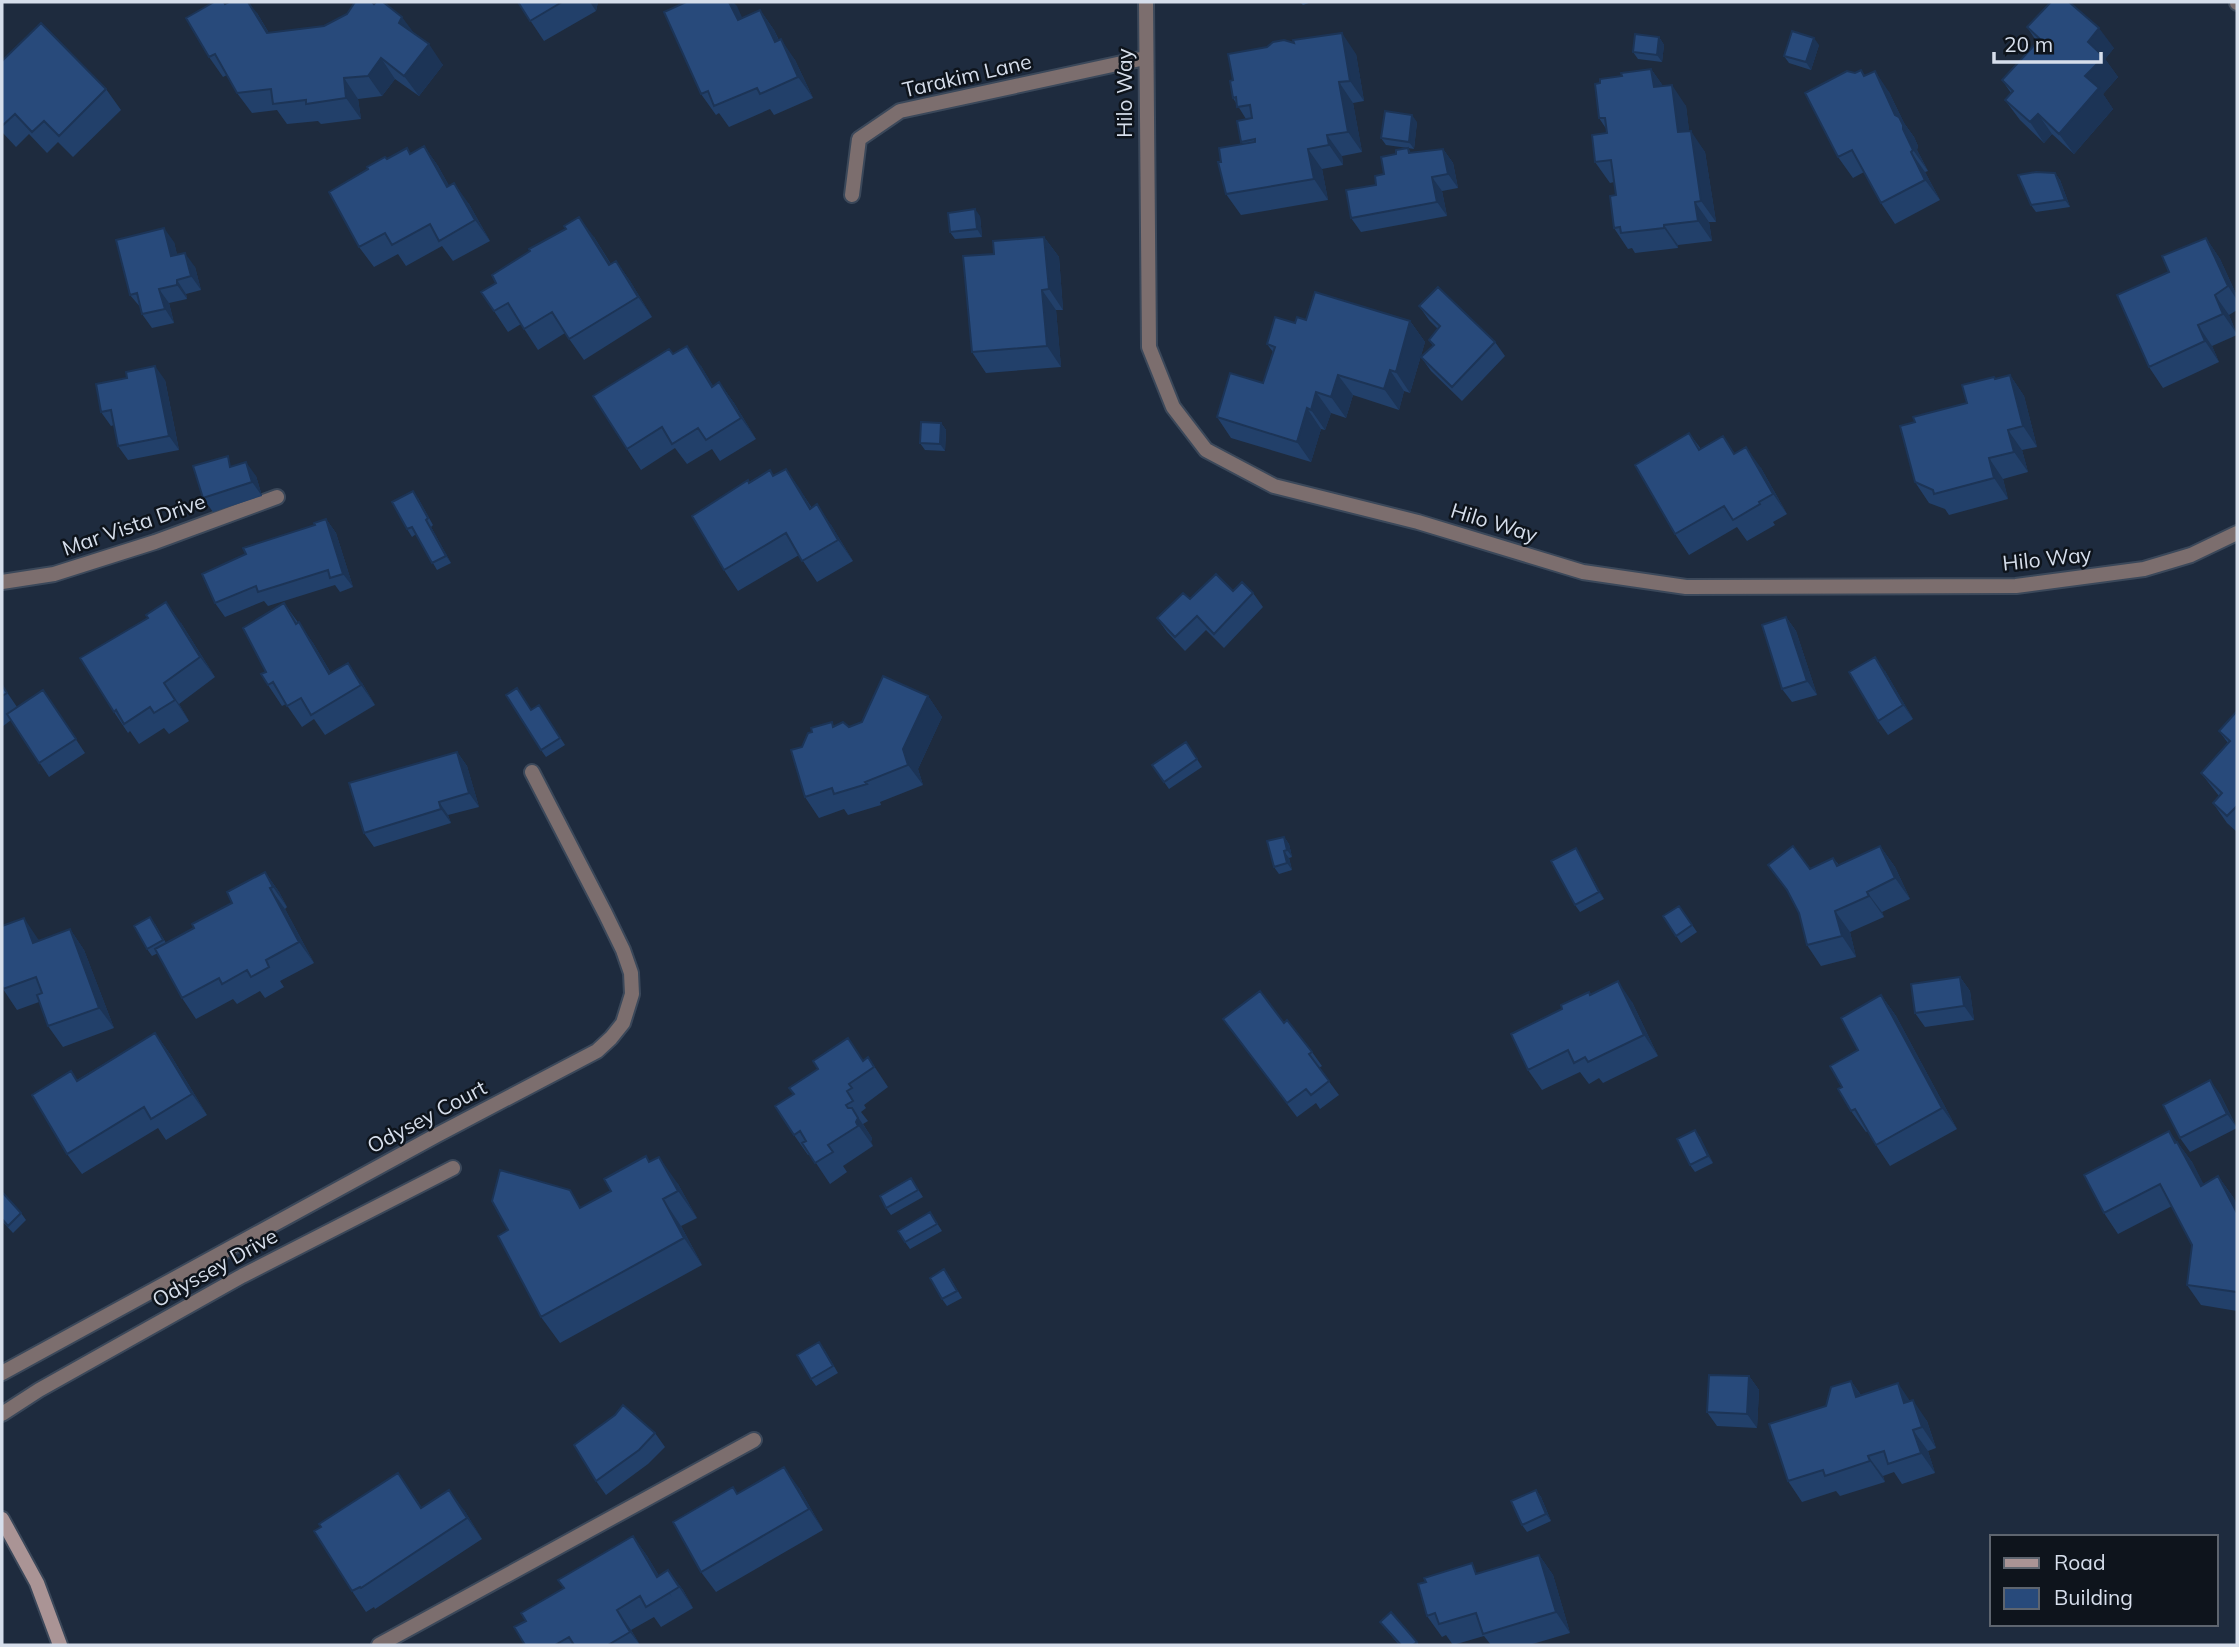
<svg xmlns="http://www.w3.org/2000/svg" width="2239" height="1647" font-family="Mulish,sans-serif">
<rect width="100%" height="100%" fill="#1e2b3e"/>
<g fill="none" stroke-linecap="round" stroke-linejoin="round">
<g stroke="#3b485a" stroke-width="18">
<path id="street" d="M1146,2L1149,347L1173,407L1206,450L1274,486L1418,522L1583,572L1686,587L2016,586L2144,569L2191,555L2237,533
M2237,2V3
M852,195L859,139L900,111L1145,58
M2,582L54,574L155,542L277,497
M2,1373L437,1135L597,1051L611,1038L623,1023L632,994L631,973L623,950L605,913L532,772
M2,1414L39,1390L242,1276L453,1168
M379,1645L754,1440"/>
</g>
<g stroke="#3b485a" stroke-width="18">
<path id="secondary" d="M2,1519L37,1583L60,1645"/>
</g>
<use href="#street" stroke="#7c6e6e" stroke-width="14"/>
<use href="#secondary" stroke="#aa9495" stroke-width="14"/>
</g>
<path fill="#22406a" d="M214,2H225L226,3L257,13L269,33L414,34L443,65L419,96L395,79L382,96L358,99L361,119L321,124L318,121L287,124L277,110L252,113L237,93L227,75L223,77L209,57Z
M518,2H598L596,11L544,41Z
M686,2H733L742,18L760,10L774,30L779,40L795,60L813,98L774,115L770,109L729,127L719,113L716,115L701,94Z
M1300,2H1312L1303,5Z
M2027,27L2114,48L2105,59L2118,77L2103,94L2113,109L2074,154L2052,134L2044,143L2020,120L2005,100L2011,93L2002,80L2037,42Z
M1659,37L1664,45L1662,62L1638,59L1633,52Z
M1294,43L1356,54L1364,101L1353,103L1362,152L1342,156L1343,165L1322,169L1328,200L1241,215L1226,194L1221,162L1243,144L1241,142L1246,119L1233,98V80Z
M1819,45L1811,70L1789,63L1784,56Z
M2,61L106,89L121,110L73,157L58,142L47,153L29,134L16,147L2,132Z
M1651,69L1663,86L1686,106L1689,131L1705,152L1716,222H1709L1712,241L1678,245V248L1635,253L1632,248L1628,249L1614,228L1616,195L1614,182L1610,183L1595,162L1607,133V130L1599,118L1600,83L1622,76Z
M1861,70L1865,76L1889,92L1904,123L1914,137L1918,146L1917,150L1928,171L1925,172L1940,200L1895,224L1881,203L1864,172L1853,178L1838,157L1855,73Z
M1417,122L1414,149L1408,148L1411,153L1443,149L1453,163L1458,188L1442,191L1447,216L1361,232L1351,218L1376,185L1396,154L1408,148L1386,145L1381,138Z
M424,146L438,166L449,186L469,204L490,241L453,261L442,246L406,266L398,254L374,267L359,247L387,159L411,154Z
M2055,173L2060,180L2070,207L2036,212L2031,205Z
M980,216L982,237L955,239L950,232Z
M594,237L611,264L616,261L630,281L652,317L584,360L565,333L538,350L521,324L508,332L494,311Z
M1044,237L1059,257L1063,310H1056L1061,367L986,373L972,352L994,254Z
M2206,238L2220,259L2237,296V310L2229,315L2237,335L2212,346L2219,362L2163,388L2149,367L2169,272Z
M174,242L177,255L195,267L201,290L186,294L187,299L169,303L174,323L152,328L142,314L141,308L130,295Z
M1419,306L1495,342L1505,356L1462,401L1431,371L1421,357L1433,346L1429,340L1438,329L1429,320Z
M1306,320L1410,321L1425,342L1410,393L1404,391L1399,410L1353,395L1346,418L1331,413L1325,430L1321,429L1311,462L1231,438L1217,417L1263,383L1273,352L1267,344L1295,323Z
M669,349L673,354L701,366L713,386L719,382L734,403L756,439L720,461L712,449L687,464L675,448L641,470L627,449Z
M2010,375L2024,396L2037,447L2022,450L2028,472L2003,479L2008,499L1949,515L1945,509L1929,503L1915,482V422L1967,403L1996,379Z
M165,380L179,450L128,460L118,446L114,425L111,426L101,412Z
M941,423L946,430L945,451L925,450L920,443Z
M1689,433L1701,449L1723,436L1735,454L1761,468L1787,514L1773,522L1775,525L1747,541L1737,527L1689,555L1675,534Z
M234,466L256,476L262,496L213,512L203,498Z
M786,469L812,508L831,525L853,561L817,582L799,555L738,591L724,570L749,482L770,470L774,476Z
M418,498L433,525L431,527L451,563L437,570L416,534L412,537L407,529Z
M326,519L336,533L353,587L340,592L335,585L268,606L264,601L225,617L215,603L315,525Z
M1233,591L1253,593L1263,607L1224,648L1206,630L1185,651L1167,632L1157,618L1190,599Z
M284,603L313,643L331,673L362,683L375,705L325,735L314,719L302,727L286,704L282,706L268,685L266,672Z
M1786,617L1796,631L1817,695L1792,702L1782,689Z
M181,623L215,677L179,704L189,721L169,734L164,728L139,744L130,731L128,733L114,712Z
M1885,671L1913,719L1888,735L1878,721Z
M2,685L17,707L43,690L85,753L49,777L11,720L2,727Z
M517,688L531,710L539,705L565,745L546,757L541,750Z
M928,696L942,717L918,769L923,785L880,802L881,805L848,815L844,809L819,818L805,797L802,747L835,726L849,727Z
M2237,711V832L2227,823L2213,803L2219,796L2201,773L2228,743L2219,731Z
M1186,742L1202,767L1169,789L1152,765Z
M457,752L467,766L479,807L448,815L451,823L374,847L364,833Z
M1284,837L1289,844L1292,857L1289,858L1292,870L1279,874L1274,867Z
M1880,846L1895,867L1910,899L1882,912L1884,917L1850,932L1856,957L1821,966L1807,945L1799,913L1790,895L1768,865L1810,869L1833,858L1839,865Z
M1576,848L1604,899L1580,912L1575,905Z
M265,872L279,892L287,907L285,909L314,963L280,981L284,987L265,998L260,991L237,1004L233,999L196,1019L182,998L158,953L152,956L147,949L155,924L166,943L194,928L232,903Z
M1679,906L1697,932L1681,943L1663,916Z
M70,929L84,950L114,1028L63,1047L48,1026L39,1002L17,1010L3,989L38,939L39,941Z
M1960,977L1970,991L1974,1020L1925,1027L1915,1013Z
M1589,992L1591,994L1632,1002L1658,1056L1603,1083L1599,1078L1589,1084L1580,1072L1542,1090L1528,1070L1562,1009Z
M1881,995L1896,1016L1957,1129L1890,1166L1876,1145L1868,1131L1866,1132L1851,1111L1842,1087Z
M1223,1019L1284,1023L1312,1052L1322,1066L1319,1068L1339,1095L1320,1109L1316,1103L1297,1117Z
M155,1033L170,1054L207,1115L166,1140L158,1128L82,1174L67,1154L77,1080Z
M868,1057L888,1087L864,1105L866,1108L861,1112L868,1121L863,1124L872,1138L871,1142L873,1146L843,1166L847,1172L830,1184L810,1154L808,1155L794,1135L864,1060Z
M2220,1094L2237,1128L2190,1152L2180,1138Z
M1695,1130L1700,1137L1713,1163L1695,1172L1690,1165Z
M2177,1142L2192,1162L2203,1184L2218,1176L2233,1197L2237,1205V1311L2201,1305L2187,1285L2192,1245L2172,1206L2118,1234L2104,1213Z
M650,1161L678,1184L697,1218L681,1226L702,1265L560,1343L541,1317L582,1207L611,1191Z
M911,1178L923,1197L891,1215L886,1208Z
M2,1192L21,1213L26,1220L13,1233L2,1221Z
M930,1212L942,1231L910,1249L905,1242Z
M949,1276L962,1298L947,1306L942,1299Z
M824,1349L838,1373L816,1386L811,1379Z
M1749,1376L1759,1390L1757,1428L1717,1426L1707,1412Z
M1851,1381L1861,1395L1910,1401L1927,1421L1936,1448L1928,1451L1935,1473L1902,1484L1894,1472L1883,1476L1885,1482L1840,1496L1836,1491L1802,1502L1788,1481L1826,1406Z
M655,1433L665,1447L648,1464L606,1495L596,1481Z
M398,1473L422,1508L464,1510L482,1539L375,1609L374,1607L366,1612L352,1591Z
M799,1488L823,1530L716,1592L701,1572L738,1494Z
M1536,1490L1541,1497L1551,1521L1527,1532L1522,1525Z
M633,1536L647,1556L659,1576L668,1570L683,1590L693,1608L661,1627L654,1617L631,1630L640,1645H525L564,1588Z
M1539,1555L1553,1575L1570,1633L1529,1645H1491L1484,1636L1453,1645L1446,1635L1442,1637L1427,1616L1479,1573Z
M1380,1622L1417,1642L1419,1645H1399Z"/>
<path fill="#1c3456" d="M248,2L257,13L281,54L267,33Z
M590,2H598L596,11Z
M729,2H733L737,6L752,40L738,20Z
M760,10L774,30L789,63L775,42Z
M402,17L417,37L399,23Z
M2099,28L2114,48L2105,59L2118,77L2103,94L2113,109L2074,154L2059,134L2085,76L2088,42Z
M1342,33L1356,54L1364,101L1350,81Z
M1659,37L1664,45L1662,62L1657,55Z
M1814,38L1819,45L1811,70L1806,62Z
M781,39L795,60L813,98L798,77Z
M429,44L443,65L419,96L404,76Z
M381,58L395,79L382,96L368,76Z
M1651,69L1666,90L1654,87Z
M1875,71L1889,92L1904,123L1914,137L1918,146L1917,150L1928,171L1913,150L1895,115Z
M344,78L358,99L361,119L346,98Z
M1339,82L1353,103L1362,152L1348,132Z
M1672,85L1686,106L1692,153L1678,132Z
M2038,114L2052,134L2044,143L2030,122Z
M1412,115L1417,122L1414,149L1409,142Z
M1691,131L1705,152L1716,222L1701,201Z
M1327,135L1342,156L1343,165L1329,145Z
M424,146L438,166L462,208L447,187Z
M1308,149L1322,169L1328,200L1314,179Z
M1443,149L1453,163L1458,188L1448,174Z
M1911,152L1925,172L1940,200L1925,180Z
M2055,173L2060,180L2070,207L2065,200Z
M1432,177L1442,191L1447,216L1437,202Z
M454,183L469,204L490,241L475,220Z
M1695,202L1709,222L1712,241L1698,221Z
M975,209L980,216L982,237L977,229Z
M579,217L594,237L624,286L609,265Z
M1664,225L1678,245V248L1664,228Z
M164,228L174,242L181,270L171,256Z
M1044,237L1059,257L1063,310L1049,289Z
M2206,238L2220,259L2237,296V300L2228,286Z
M185,253L195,267L201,290L191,276Z
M616,261L630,281L652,317L638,297Z
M177,280L186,294L187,299L177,285Z
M159,289L169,303L174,323L165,309Z
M1042,290L1056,310L1061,367L1047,346Z
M2215,295L2229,315L2237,334L2223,314Z
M1410,321L1425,342L1410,393L1396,372Z
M2198,325L2212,346L2219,362L2205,341Z
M687,346L701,366L726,407L712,387Z
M155,366L165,380L179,450L169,436Z
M1390,370L1404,391L1399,410L1384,389Z
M1338,375L1353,395L1346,418L1331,397Z
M2010,375L2024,396L2037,447L2023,426Z
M719,382L734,403L756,439L741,418Z
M1316,392L1331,413L1325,430L1311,410Z
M1307,408L1321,429L1311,462L1297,442Z
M941,423L946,430L945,451L940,444Z
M2008,430L2022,450L2028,472L2014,452Z
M1746,447L1761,468L1787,514L1773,494Z
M1989,458L2003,479L2008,499L1994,478Z
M246,462L256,476L262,496L252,482Z
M786,469L800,489L824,530L810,509Z
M817,504L831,525L853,561L838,540Z
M326,519L336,533L353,587L343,574Z
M426,520L431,527L451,563L446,556Z
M166,602L181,623L215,677L200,657Z
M1786,617L1796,631L1817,695L1807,681Z
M299,622L313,643L344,695L329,674Z
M1875,657L1885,671L1913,719L1903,705Z
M348,663L362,683L375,705L361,685Z
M164,683L179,704L189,721L175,700Z
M928,696L942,717L918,769L923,785L908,765L903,749Z
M457,752L467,766L479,807L469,793Z
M439,802L448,815L451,823L441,809Z
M1284,837L1289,844L1292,857L1287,850Z
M1880,846L1895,867L1910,899L1895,878Z
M1576,848L1580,855L1604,899L1599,892Z
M1284,851L1289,858L1292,870L1287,863Z
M265,872L279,892L287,907L273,887Z
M270,888L285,909L314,963L299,942Z
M1867,892L1882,912L1884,917L1869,896Z
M1835,911L1850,932L1856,957L1842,936Z
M24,918L38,939L47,963L33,943Z
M70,929L84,950L114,1028L99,1008Z
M1960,977L1970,991L1974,1020L1964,1006Z
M1618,981L1632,1002L1658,1056L1644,1035Z
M1881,995L1896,1016L1957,1129L1942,1108Z
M155,1033L170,1054L207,1115L192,1094Z
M2210,1080L2220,1094L2237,1128L2227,1114Z
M852,1108L872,1138L871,1142L873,1146L856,1122Z
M1695,1130L1700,1137L1713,1163L1708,1156Z
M2169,1131L2192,1162L2215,1206L2201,1186Z
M659,1157L678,1184L697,1218L678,1191Z
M2218,1176L2233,1197L2237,1205V1213Z
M663,1199L681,1226L702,1265L684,1238Z
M1749,1376L1759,1390L1757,1428L1747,1414Z
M1851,1381L1865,1401L1856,1397Z
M1898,1383L1912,1404L1904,1403Z
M1913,1400L1927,1421L1936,1448L1922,1427Z
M1913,1430L1928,1451L1935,1473L1921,1453Z
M1868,1456L1883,1476L1885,1482L1870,1461Z
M784,1467L799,1488L823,1530L809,1509Z
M449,1490L464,1510L482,1539L467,1518Z
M1536,1490L1541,1497L1551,1521L1546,1514Z
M633,1536L647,1556L672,1597L657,1577Z
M1539,1555L1553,1575L1570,1633L1556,1612Z
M668,1570L683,1590L693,1608L679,1587Z
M617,1610L631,1630L640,1645L630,1632Z"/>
<path fill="#284a7b" stroke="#1c3456" stroke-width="2" d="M214,2H224L225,4L229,2H248L267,33L324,26L347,14L355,2H372L374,4L376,2H383L402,17L399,23L429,44L404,76L381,58L368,76L344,78L346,98L306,104V100L273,104L271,89L237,93L215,54L209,57L186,18Z
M518,2H562L530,21Z
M686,2H729L738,20L760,10L775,42L781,39L798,77L760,94L757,88L714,106L708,91L701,94L664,12Z
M2051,2H2069L2099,28L2088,42L2104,57L2085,76L2099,88L2059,134L2038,114L2030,122L2005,100L2013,91L2002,80L2040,39L2027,27Z
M41,23L106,89L59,136L44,121L32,132L15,114L2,126V61Z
M1792,31L1814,38L1806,62L1784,56Z
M1342,33L1350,81L1339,82L1348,132L1327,135L1329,145L1308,149L1314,179L1226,194L1218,162H1221L1219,148L1255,142V139L1241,142L1237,121L1252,118L1250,105L1237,107L1236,97L1233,98L1230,81L1233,80L1228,54L1267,47L1273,42L1284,40L1294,43L1293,40Z
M1635,34L1659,37L1657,55L1633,52Z
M1651,69L1654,87L1672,85L1678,132L1691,131L1701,201L1695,202L1698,221L1664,225V228L1621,233L1620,227L1614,228L1610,196L1616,195L1611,160L1595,162L1592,135L1607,133L1605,118H1599L1595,84L1600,83V79L1622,76L1621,73Z
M1861,70L1864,76L1875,71L1895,115L1899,117L1903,125V129L1913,150L1911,152L1925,180L1881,203L1852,150L1838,157L1805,93L1847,71L1855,73Z
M1385,111L1412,115L1409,142L1381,138Z
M424,146L447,187L454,183L475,220L439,241L430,224L392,245L385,233L359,247L329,192L368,169L367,167L385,157L387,159L407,148L410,154Z
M1408,148L1409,153L1443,149L1448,174L1432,177L1437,202L1351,218L1346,190L1376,185L1375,176L1384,174L1381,157L1396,154V150Z
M2036,172L2055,173L2065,200L2031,205L2018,175Z
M975,209L977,229L950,232L948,213Z
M579,217L609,265L616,261L638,297L569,339L552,312L524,329L508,303L494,311L481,292L496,283L492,275L530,251L529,249L566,229L564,226Z
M164,228L171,256L185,253L191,276L177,280V285L159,289L165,309L142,314L137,293L130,295L116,240Z
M1044,237L1049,289L1042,290L1047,346L972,352L963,256L994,254L993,241Z
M2206,238L2228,286L2215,295L2223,314L2198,325L2205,341L2149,367L2117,295L2169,272L2162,256Z
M1438,287L1495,342L1452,387L1421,357L1434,345L1429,340L1440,326L1419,306Z
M1315,292L1410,321L1396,372L1390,370L1384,389L1338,375L1331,397L1316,392L1311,410L1307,408L1297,442L1217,417L1230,373L1263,383L1275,347L1267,344L1275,317L1295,323L1297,317L1306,320Z
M687,346L712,387L719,382L741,418L706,440L698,428L672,444L662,427L627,449L593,396L669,349L673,354Z
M155,366L169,436L118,446L111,410L101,412L96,384L127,378L126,372Z
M2010,375L2023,426L2008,430L2014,452L1989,458L1994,478L1934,494L1933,490L1915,482L1900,426L1915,422L1913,417L1967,403L1962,385L1994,377L1995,379Z
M921,422L941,423L940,444L920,443Z
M1689,433L1699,450L1723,436L1734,454L1746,447L1773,494L1759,502L1760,504L1733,520L1724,506L1675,534L1635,465Z
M228,456L230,467L246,462L252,482L203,498L193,466Z
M786,469L810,509L817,504L838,540L802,561L786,533L724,570L692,516L748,480L749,483L770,470L773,476Z
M413,491L428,518L426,520L446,556L432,563L412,527L407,529L392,502Z
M326,519L343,574L330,578L328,570L258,592L256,586L215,603L202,574L246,554L243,548L315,525L314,523Z
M1216,574L1233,591L1242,582L1253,593L1214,634L1197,616L1175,637L1157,618L1183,593L1190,599Z
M166,602L200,657L164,683L175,700L154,713L150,707L124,724L116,710L114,712L80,658L148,618L146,615Z
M284,603L296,624L299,622L329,674L348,663L361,685L311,715L301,698L287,706L273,682L268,685L261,674L266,672L243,628Z
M1786,617L1807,681L1782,689L1762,625Z
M1875,657L1903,705L1878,721L1849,672Z
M883,676L928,696L903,749L908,765L865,782L867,784L834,794L832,788L805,797L791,750L802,747L808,733L812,732L811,728L832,722L833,727L843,722L849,727L862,722Z
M2,685L7,693L2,696Z
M517,688L531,710L539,705L560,738L541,750L506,695Z
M43,690L76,739L39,763L7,714Z
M2237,711V808L2236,807L2227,816L2213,803L2222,793L2201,773L2230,741L2219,731Z
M1186,742L1197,759L1164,782L1152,765Z
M457,752L469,793L439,802L441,809L364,833L349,783Z
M1284,837L1287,850L1284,851L1287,863L1274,867L1267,841Z
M1793,846L1810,869L1833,858L1837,866L1880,846L1895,878L1867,892L1869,896L1835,911L1842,936L1807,945L1799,913L1787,890L1768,865Z
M1576,848L1599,892L1575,905L1551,861Z
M265,872L273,887L270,888L299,942L266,960L269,967L251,977L247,970L222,984L219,978L182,998L155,949L194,928L192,924L232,903L227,892Z
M1679,906L1692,925L1676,936L1663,916Z
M150,917L163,940L147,949L134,926Z
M24,918L33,943L70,929L99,1008L48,1026L37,995L42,993L36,977L3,989L2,986V926Z
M1960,977L1964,1006L1915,1013L1911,984Z
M1618,981L1644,1035L1588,1062L1585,1057L1574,1063L1568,1050L1528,1070L1511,1034L1562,1009L1561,1005L1589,992L1590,995Z
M1260,991L1284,1023L1287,1020L1312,1052L1309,1054L1329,1081L1311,1095L1306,1089L1287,1103L1223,1019Z
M1881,995L1942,1108L1876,1145L1855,1109L1851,1111L1838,1089L1842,1087L1830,1066L1858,1050L1841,1018Z
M155,1033L192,1094L151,1119L144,1107L67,1154L32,1095L71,1071L77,1081Z
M848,1038L863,1061L868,1057L874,1067L849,1084L852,1088L847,1091L853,1101L846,1105L848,1108H852L858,1118L856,1122L858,1126L828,1145L833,1152L815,1163L802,1143L806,1141L800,1131L794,1135L775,1106L794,1094L789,1088L818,1069L813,1061Z
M2210,1080L2227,1114L2180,1138L2163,1105Z
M1695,1130L1708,1156L1690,1165L1677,1139Z
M2169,1131L2175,1143L2177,1142L2201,1186L2218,1176L2237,1213V1292L2187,1285L2192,1245L2160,1184L2104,1213L2084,1175Z
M646,1156L649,1162L659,1157L678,1191L663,1199L684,1238L541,1317L498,1236L508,1230L492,1201L500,1170L570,1190L580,1208L611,1191L604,1179Z
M911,1178L918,1190L886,1208L880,1196Z
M2,1192L21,1213L8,1226L2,1219Z
M930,1212L937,1224L905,1242L898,1231Z
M944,1269L957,1291L942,1299L930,1278Z
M819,1342L833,1366L811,1379L797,1355Z
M1709,1375L1749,1376L1747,1414L1707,1412Z
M1851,1381L1856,1397L1898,1383L1904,1403L1913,1400L1922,1427L1913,1430L1921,1453L1888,1464L1884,1451L1868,1456L1870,1461L1825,1476L1823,1470L1788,1481L1769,1424L1826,1406L1831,1387Z
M623,1405L655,1433L639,1450L596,1481L574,1445L615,1415Z
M784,1467L809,1509L701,1572L673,1522L733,1487L737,1494Z
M398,1473L421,1508L449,1490L467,1518L361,1588L360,1587L352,1591L314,1531L321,1527L319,1524Z
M1536,1490L1546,1514L1522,1525L1511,1501Z
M633,1536L657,1577L668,1570L679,1587L646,1607L640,1596L617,1610L630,1632L608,1645H574L569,1637L555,1645H525L514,1627L526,1621L521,1613L564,1588L558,1580Z
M1539,1555L1556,1612L1483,1634L1476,1613L1439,1624L1435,1613L1427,1616L1418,1584L1426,1582L1424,1578L1472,1563L1476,1574Z
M1391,1612L1417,1642L1413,1645H1401L1380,1622Z"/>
<g text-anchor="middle" stroke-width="5" stroke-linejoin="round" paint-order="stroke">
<g font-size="21" fill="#d6deeb" stroke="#0e141c">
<text transform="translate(967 76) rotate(-13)" y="7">Tarakim Lane</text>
<text transform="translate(1125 93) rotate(-90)" y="7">Hilo Way</text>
<text transform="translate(1494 523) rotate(17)" y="7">Hilo Way</text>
<text transform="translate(134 525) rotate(-19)" y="7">Mar Vista Drive</text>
<text transform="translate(2047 559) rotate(-6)" y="7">Hilo Way</text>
<text transform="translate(427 1117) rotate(-28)" y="7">Odysey Court</text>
<text transform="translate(215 1268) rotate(-29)" y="7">Odyssey Drive</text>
</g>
</g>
<rect width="2239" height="1647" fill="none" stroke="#d6deeb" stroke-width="7"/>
<rect x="1990" y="1535" width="228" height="91" fill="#0e141c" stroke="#5e656f" stroke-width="2"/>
<rect x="2004" y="1558" width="35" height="10" fill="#aa9495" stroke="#5e656f" stroke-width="2"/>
<text x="2054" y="1570" font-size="21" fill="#d6deeb">Road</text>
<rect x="2004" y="1588" width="35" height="21" fill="#284a7b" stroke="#5e656f" stroke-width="2"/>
<text x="2054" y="1605" font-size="21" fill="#d6deeb">Building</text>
<path d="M1994 52v10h107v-10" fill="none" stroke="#d6deeb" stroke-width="3.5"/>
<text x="2004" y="52" font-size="21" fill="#d6deeb" stroke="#0e141c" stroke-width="5" paint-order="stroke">20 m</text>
</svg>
